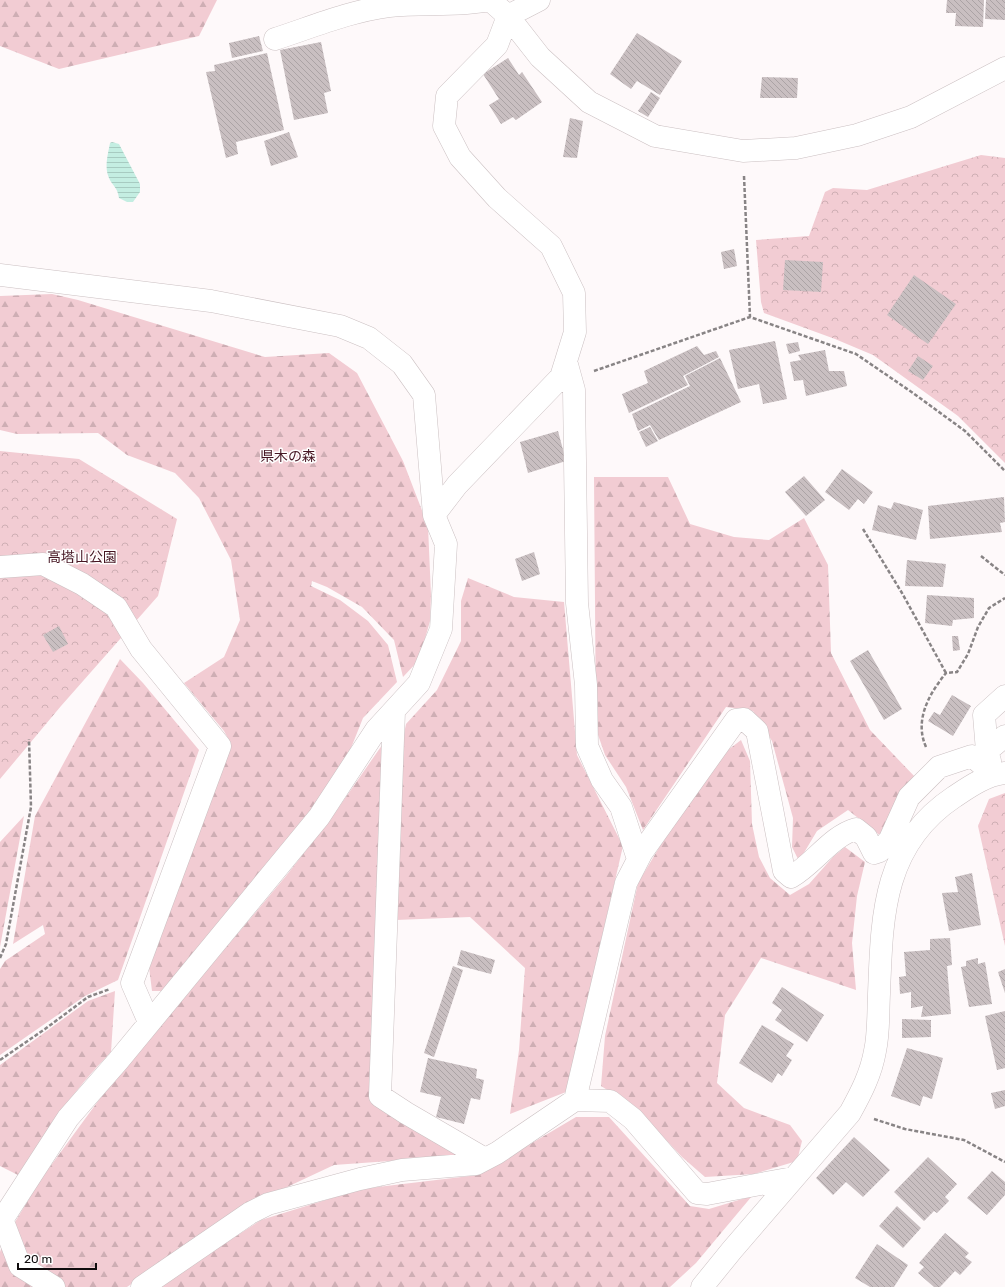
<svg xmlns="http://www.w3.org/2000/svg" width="1005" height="1287" font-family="Rubik,'Noto Sans JP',sans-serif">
<defs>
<pattern id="forest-firs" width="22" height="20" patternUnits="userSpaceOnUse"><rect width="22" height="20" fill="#f2ccd3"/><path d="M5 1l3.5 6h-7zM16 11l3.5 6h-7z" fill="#ceaeb4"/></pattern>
<pattern id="park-crowns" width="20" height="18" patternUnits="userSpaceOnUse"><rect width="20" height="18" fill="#f2ccd3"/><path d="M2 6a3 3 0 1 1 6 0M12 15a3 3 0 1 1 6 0" fill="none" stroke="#ceaeb4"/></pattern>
<pattern id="water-rules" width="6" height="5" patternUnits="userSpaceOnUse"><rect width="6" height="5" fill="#c4eee2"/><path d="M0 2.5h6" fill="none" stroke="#a7cbc1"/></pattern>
<pattern id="building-back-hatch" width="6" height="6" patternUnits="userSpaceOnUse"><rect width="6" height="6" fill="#c9bfc1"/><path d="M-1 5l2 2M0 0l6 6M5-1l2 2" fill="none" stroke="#aba3a5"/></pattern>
</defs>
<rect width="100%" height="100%" fill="#fef9fa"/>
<path fill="url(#forest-firs)" d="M0,0H217L199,36L59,69L0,46Z
M52,294L78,300L265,357L329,353L357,373L403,461L428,526L431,595L430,621L419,660L403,677L394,640L362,607L327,587L312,581L311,586L340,600L368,621L388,645L397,682L363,718L347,758L301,826L165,991H152L149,967L231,744L224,731L184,683L224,657L240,620L231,560L199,498L175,473L127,455L98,433L17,434L0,430V296Z
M594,477H668L690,524L734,537L769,540L804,518L828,565L831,653L870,730L916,778L882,837L848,810L817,831L799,861L792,847L793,818L772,741L753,711L726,707L643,830L626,787L605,755L596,729Z
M468,578L514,597L564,602L577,755L623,846L566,1092L510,1114L519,1050L525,968L470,917L396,920L401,748L406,724L437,690L461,641V601Z
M120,659L143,683L199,750L118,980L85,996L0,1055V969L5,961L45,934L43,925L13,944L35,816Z
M387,738L371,1099L460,1156L334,1165L242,1208L127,1287H64L24,1261L9,1232L41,1179L104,1093L286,876L332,817Z
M741,740L750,761L752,824L759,857L770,878L790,895L809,884L833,857L845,847L865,862L857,896L852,943L856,990L761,958L725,1015L717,1083L744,1108L790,1125L802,1141L797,1161L754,1174L705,1177L682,1157L636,1108L601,1086L605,1036L638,883L663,841L728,750Z
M24,816L0,947V842Z
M115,991L111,1052C74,1089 46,1132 18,1175L0,1166V1065L88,1001Z
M576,1117H609L690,1206L709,1209L752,1196L696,1263L670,1287H158L261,1220L361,1189L478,1175Z
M2,1246L36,1287H0V1252Z"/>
<path fill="url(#park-crowns)" d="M981,155L1005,158V463L958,416L873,355L835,339L764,313L761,302L756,240L809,236L825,192L833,188L867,190Z
M0,451L79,459L177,519L158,596L61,706L0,779Z
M1005,793V946L978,826L989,799Z"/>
<path fill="url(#water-rules)" d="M112,142L119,144L140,184V192L133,202H127L119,198C117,186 113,187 109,178C104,167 108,154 110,143Z"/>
<path fill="url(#building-back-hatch)" d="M947,0H984L983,27L955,26L956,13H946Z
M986,0H1005V20L985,19Z
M637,33L682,61L660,95L637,81L631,89L610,74Z
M259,36L263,51L232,58L229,43Z
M321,42L331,91L324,93L328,113L294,120L280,50Z
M267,53L284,130L236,142L238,154L226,158L206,72L215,71L214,65Z
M508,58L519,75L522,72L542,102L516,120L513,117L501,124L489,105L499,99L483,74Z
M762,77L798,78L797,98H760Z
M651,92L660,98L648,117L638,111Z
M570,118L583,121L577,158L563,157Z
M289,132L298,157L271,166L264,141Z
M734,249L737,266L724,269L721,252Z
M785,260L823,262L821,292L783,290Z
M914,275L956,304L928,344L887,315Z
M775,341L787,399L763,404L759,384L738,389L729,350Z
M798,342L800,351L789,354L786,344Z
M697,346L704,355L716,351L719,357L683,376L688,385L629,413L622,394L648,383L644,371Z
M825,350L829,371H844L847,386L806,396L803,380L794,381L790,362L801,360L798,355Z
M918,356L933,366L923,380L908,371Z
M720,358L741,402L659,440L650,425L638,431L632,414L690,386L685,376Z
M650,427L658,441L646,447L639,432Z
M558,431L566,461L528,473L520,442Z
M842,469L873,492L864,504L858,499L849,510L825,492Z
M804,476L825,500L806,516L785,492Z
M1004,497L1005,522L1000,523L1002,532L930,539L928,506Z
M894,502L923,510L916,540L872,530L878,505L891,509Z
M534,552L540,574L522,581L515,559Z
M907,560L946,564L943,587L905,586Z
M927,595L974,598V618L953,620L952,626L925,623Z
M59,626L68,644L53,652L43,635Z
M952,636H958L960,650L953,651Z
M868,650L902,709L884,720L850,661Z
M952,695L971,706L953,736L928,721L934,712L940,715Z
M972,873L981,925L949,931L942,893L958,892L955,877Z
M950,938L952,965L947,966L951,1014L921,1017L923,1006L911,1008V992L900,994L899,977L906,976L904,952L930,950V939Z
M461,950L495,960L491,974L457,965Z
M978,958V964L985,962L992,1004L969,1007L961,967L966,966V961Z
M453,966L463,970L434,1057L424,1053Z
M1005,969V993L998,972Z
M782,987L824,1015L807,1042L775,1020L782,1010L772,1003Z
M1005,1011V1068L997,1070L985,1016Z
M902,1019L931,1020V1037L902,1038Z
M762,1025L794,1044L786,1056L792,1060L782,1076L778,1073L772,1083L739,1063Z
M907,1048L943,1058L932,1099L923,1096L920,1106L891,1096Z
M428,1058L477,1069L476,1078L484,1080L480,1100L471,1098L464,1124L436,1117L441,1097L420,1092Z
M1005,1090V1106L995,1109L991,1093Z
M854,1137L890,1170L863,1197L846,1182L833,1195L816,1178Z
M928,1157L957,1184L945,1197L949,1201L937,1213L934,1211L924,1221L894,1192Z
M992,1171L1005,1182V1195L987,1215L967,1198Z
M897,1206L921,1228L903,1248L879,1226Z
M945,1233L969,1253L965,1257L972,1262L960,1275L955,1271L940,1287H934L918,1273L924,1267L919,1263Z
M877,1244L908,1265L894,1287H870L855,1278Z"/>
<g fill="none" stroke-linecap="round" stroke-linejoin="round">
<g stroke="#cbc0c2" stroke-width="23">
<path id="minor" d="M490,0L508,16L540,57L589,102L655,136L743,151L796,148L857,135L911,117L1005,68
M275,39C312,27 350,11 389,6C423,2 457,7 490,0
M0,275L211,301L340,326L369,338L402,364L424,395L434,515L446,544L441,629L419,683L376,730L319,817L118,1061L68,1118L0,1223
M566,361L574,390L577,603L586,685L587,746L602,780L621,807L638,859
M434,515L457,485L561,377L575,332L574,293L551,246L497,198L460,157L444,126L447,96L497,45L508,16L539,0
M0,567L43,564L82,584L116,607L141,649L220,746L132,983L149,1022
M394,711L380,1096L406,1113L485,1159
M987,751L984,715L1005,696
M990,761L987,751L1005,736
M575,1100L626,883L642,852L736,720L744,719L757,731L784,871L791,877C814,864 831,836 856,829L866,837L874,853L880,851L890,839L909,797L939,767L972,756L993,774
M0,1220L2,1219L20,1266L54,1287
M142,1287L250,1213L268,1204L360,1179L402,1170L476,1164L497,1153L575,1100L610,1101L633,1119L697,1193L707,1194L793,1178
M702,1287L732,1250L850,1113C861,1093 871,1074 875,1051C879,1033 878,1013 879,994C882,917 882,845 954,797C969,787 986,775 1005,773"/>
</g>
<path stroke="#888485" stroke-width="2.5" stroke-dasharray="4 2" stroke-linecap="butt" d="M744,176L750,317
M594,371L750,317L856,354L913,393L965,431L1005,471
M863,529L902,593L946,673
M981,556L1005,575
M926,747C914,720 929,694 946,673L957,672L968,654L978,627L989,608L1005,598
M0,958L6,944L31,807L29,739
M0,1060L45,1029L88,997L110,989
M874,1119L905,1129L964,1140L1005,1162"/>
<use href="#minor" stroke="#fff" stroke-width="22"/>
</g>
<g text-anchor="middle" stroke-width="3" stroke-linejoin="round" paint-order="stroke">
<g font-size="14" fill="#461623" stroke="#fff">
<text x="288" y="461">県木の森</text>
<text x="82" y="562">高塔山公園</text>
</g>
</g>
<path d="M18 1263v6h78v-6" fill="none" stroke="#0f0c0d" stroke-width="2"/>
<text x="24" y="1263" font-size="12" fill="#0f0c0d" stroke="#ffffff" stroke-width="3" paint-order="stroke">20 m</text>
</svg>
